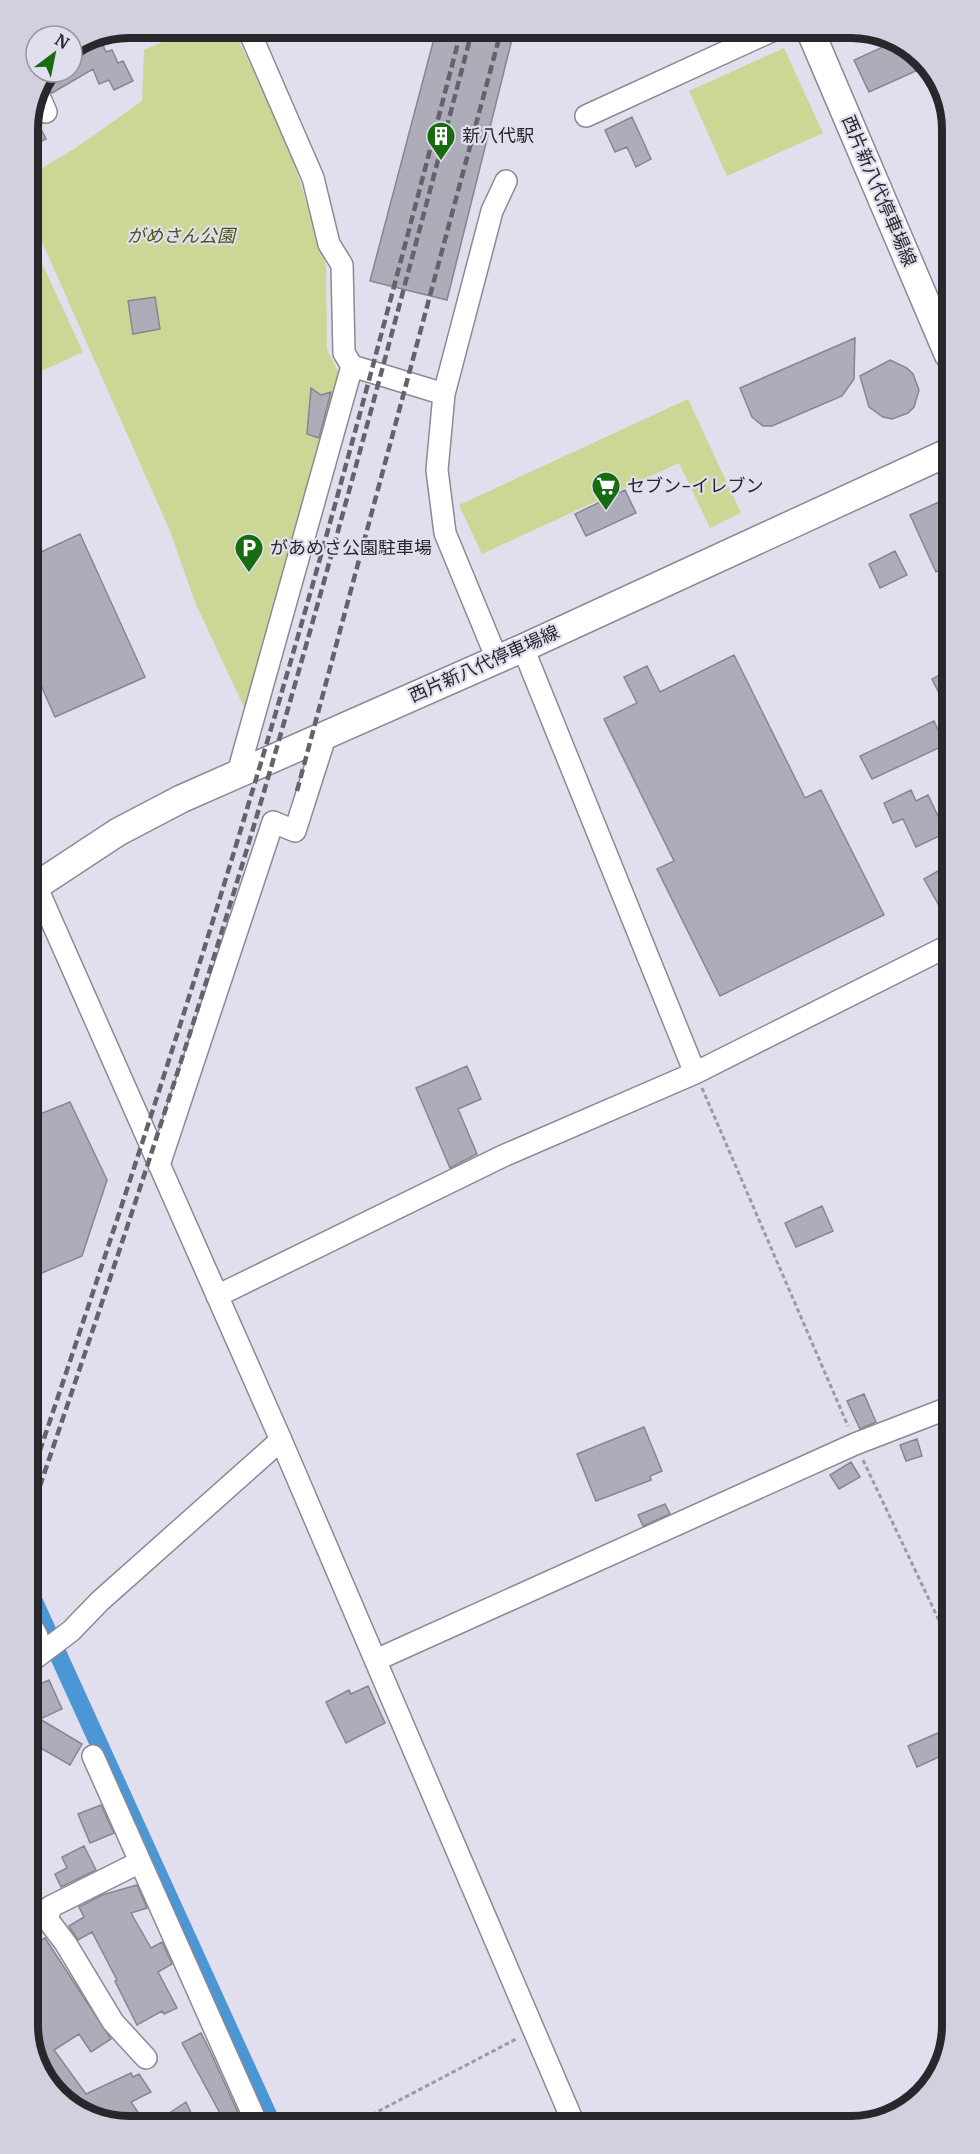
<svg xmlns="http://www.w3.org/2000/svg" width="980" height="2154" font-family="Merriweather,'Noto Sans JP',serif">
<rect width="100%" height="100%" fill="#e1deed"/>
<path fill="#cdd795" d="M235,33L288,143L326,266L327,349L342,380L249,718L195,602L170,531L27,208V177L74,149L142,101L144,50L181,34Z
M784,48L823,133L727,176L689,91Z
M27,231L83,352L28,377Z
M688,399L741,513L710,528L679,463L482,554L459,505Z"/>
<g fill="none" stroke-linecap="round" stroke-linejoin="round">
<path stroke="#4b96d4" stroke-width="18" d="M31,1595L273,2126"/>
</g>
<path fill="#afacba" stroke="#888592" stroke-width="1.5" d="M436,31H514L447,300L370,281Z
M99,36L106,52L112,50L118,63L123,61L133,81L114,90L109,80L99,84L93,69L52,93L44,85L50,72H72V48Z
M896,41L914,48L927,66L869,92L854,60Z
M32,111L46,139L27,149V122Z
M632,117L651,159L636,167L627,147L615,152L605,130Z
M155,297L160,329L133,334L128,301Z
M855,338L854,379L842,396L772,426H763L752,417L740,388Z
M890,360L907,368L913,374L919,390L914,407L908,413L892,419L883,417L869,407L860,376Z
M311,388L321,395L331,392L319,438L307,434Z
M625,490L636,513L586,536L575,514Z
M939,502L949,522V566L936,572L910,515Z
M80,534L145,677L55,717L29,658L28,558Z
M895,551L907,575L880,588L869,564Z
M734,655L805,798L821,790L884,915L720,996L657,869L674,861L604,719L637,703L624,677L647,666L660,692Z
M949,670V713L932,679Z
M934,721L945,745L872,779L860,756Z
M911,790L916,801L928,795L946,833L916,847L903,819L893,823L884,803Z
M950,864V925L924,879Z
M467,1066L481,1099L458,1109L477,1154L450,1168L416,1088Z
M70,1102L107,1180L82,1256L30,1278V1118Z
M822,1206L833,1231L796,1247L785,1223Z
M864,1394L876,1422L860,1429L847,1401Z
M644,1427L662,1471L650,1476L651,1480L596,1501L577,1454Z
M917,1439L922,1456L906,1461L900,1445Z
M851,1462L860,1477L839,1489L830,1475Z
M665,1504L670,1514L643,1526L638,1515Z
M49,1680L62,1709L40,1719L82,1744L70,1765L32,1743L31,1688Z
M368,1686L385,1723L346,1743L326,1702L349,1690L351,1694Z
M952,1727V1751L917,1767L908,1746Z
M101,1805L114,1833L90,1843L78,1814Z
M84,1846L96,1870L61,1887L55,1874L67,1868L62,1857Z
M137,1885L147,1908L131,1913L151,1948L162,1942L172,1964L158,1972L177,2008L164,2014L162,2011L137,2025L115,1981L117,1980L92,1932L78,1940L69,1926L84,1917L79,1907L102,1895Z
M45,1938L111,2039L91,2052L79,2034L54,2050L86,2094L131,2073L133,2077L139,2074L151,2092L131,2102L148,2127H121L66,2106L32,2059V1989L40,1985L32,1970V1945Z
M201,2033L211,2053L244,2126H227L182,2043Z
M186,2102L192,2115L176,2123L171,2112Z"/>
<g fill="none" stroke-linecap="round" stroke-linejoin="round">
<g stroke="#8c8996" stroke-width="24">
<path id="minor" d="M250,33L313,178L329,244L342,265L344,353L352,366L444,394L437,470L445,533L497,659
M39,96L46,112
M586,116L778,28
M444,394L492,211L506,181
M523,648L695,1073
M238,773L352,366
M29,870L281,1440L574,2124
M159,1165L273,822L295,831L326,734
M217,1296L503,1156L695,1073L950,945
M31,1625L37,1636L34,1659
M376,1660L855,1444L951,1407
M31,1661L71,1631L100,1601L281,1440
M93,1756L258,2126
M140,1862L50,1907L48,1920L66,1944L113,2022L146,2058"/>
</g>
<g stroke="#8c8996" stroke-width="30">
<path id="major" d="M809,28L948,354
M29,893L36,886L118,832L181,799L523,648L949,452"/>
</g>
<path stroke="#9b99a4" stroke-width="3" stroke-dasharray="4.5 3" stroke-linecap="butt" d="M702,1088L848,1426
M863,1460L952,1648
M352,2125L518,2038"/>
<use href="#minor" stroke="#fff" stroke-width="21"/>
<use href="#major" stroke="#fff" stroke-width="27"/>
<path stroke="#64626b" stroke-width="4.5" stroke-dasharray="9 4.5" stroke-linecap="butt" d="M297,791L501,31
M31,1477C107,1252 182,1026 250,799C327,545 394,288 461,31
M31,1512C112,1275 192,1036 263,795C337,542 405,286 472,31"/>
</g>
<defs>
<g id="building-pin" transform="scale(1.5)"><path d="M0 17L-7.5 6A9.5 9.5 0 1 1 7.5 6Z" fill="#176b11" stroke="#e1deed"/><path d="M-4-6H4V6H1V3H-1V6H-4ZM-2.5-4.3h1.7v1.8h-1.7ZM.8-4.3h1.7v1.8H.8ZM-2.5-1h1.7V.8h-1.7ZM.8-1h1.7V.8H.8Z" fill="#fff"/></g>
<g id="supermarket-pin" transform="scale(1.5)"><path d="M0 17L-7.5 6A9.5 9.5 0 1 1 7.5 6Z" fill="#176b11" stroke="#e1deed"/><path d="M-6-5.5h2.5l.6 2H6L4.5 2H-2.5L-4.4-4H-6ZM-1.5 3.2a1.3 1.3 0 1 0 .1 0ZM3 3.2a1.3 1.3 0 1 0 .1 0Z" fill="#fff"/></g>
<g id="parking-pin" transform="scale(1.5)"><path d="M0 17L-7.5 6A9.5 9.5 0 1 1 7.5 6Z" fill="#176b11" stroke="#e1deed"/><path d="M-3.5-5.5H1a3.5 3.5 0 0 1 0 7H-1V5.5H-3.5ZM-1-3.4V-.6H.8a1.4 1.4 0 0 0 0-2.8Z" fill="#fff"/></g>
</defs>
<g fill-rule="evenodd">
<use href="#building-pin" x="441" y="136"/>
<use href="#supermarket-pin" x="606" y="486"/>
<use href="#parking-pin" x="249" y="548"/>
</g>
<g text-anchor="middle" stroke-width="4.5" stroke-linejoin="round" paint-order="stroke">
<g font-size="18" fill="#28272c" stroke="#e1deed" text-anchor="start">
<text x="462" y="142">新八代駅</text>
<text x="627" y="492">セブン-イレブン</text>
<text x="270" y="554">があめさ公園駐車場</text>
</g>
<g font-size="18" fill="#28272c" stroke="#e1deed">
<text transform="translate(879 191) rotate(67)" y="6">西片新八代停車場線</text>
<text transform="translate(484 664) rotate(-24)" y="6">西片新八代停車場線</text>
</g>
<g font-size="18" font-style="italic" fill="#4d540f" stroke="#e1deed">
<text x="181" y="242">がめさん公園</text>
</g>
</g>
<path d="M0 0H980V2154H0ZM129 38H851A91 91 0 0 1 942 129V2025A91 91 0 0 1 851 2116H129A91 91 0 0 1 38 2025V129A91 91 0 0 1 129 38Z" fill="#d2cfde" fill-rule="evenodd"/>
<path fill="none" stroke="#28272c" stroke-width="8" d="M129 38H851A91 91 0 0 1 942 129V2025A91 91 0 0 1 851 2116H129A91 91 0 0 1 38 2025V129A91 91 0 0 1 129 38Z"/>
<g transform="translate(54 54) rotate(32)"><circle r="28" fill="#e1deed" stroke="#9795a0" stroke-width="1.5"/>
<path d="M0-4.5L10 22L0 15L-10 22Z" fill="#176b11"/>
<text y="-9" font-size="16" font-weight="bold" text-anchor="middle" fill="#28272c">N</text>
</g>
</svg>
